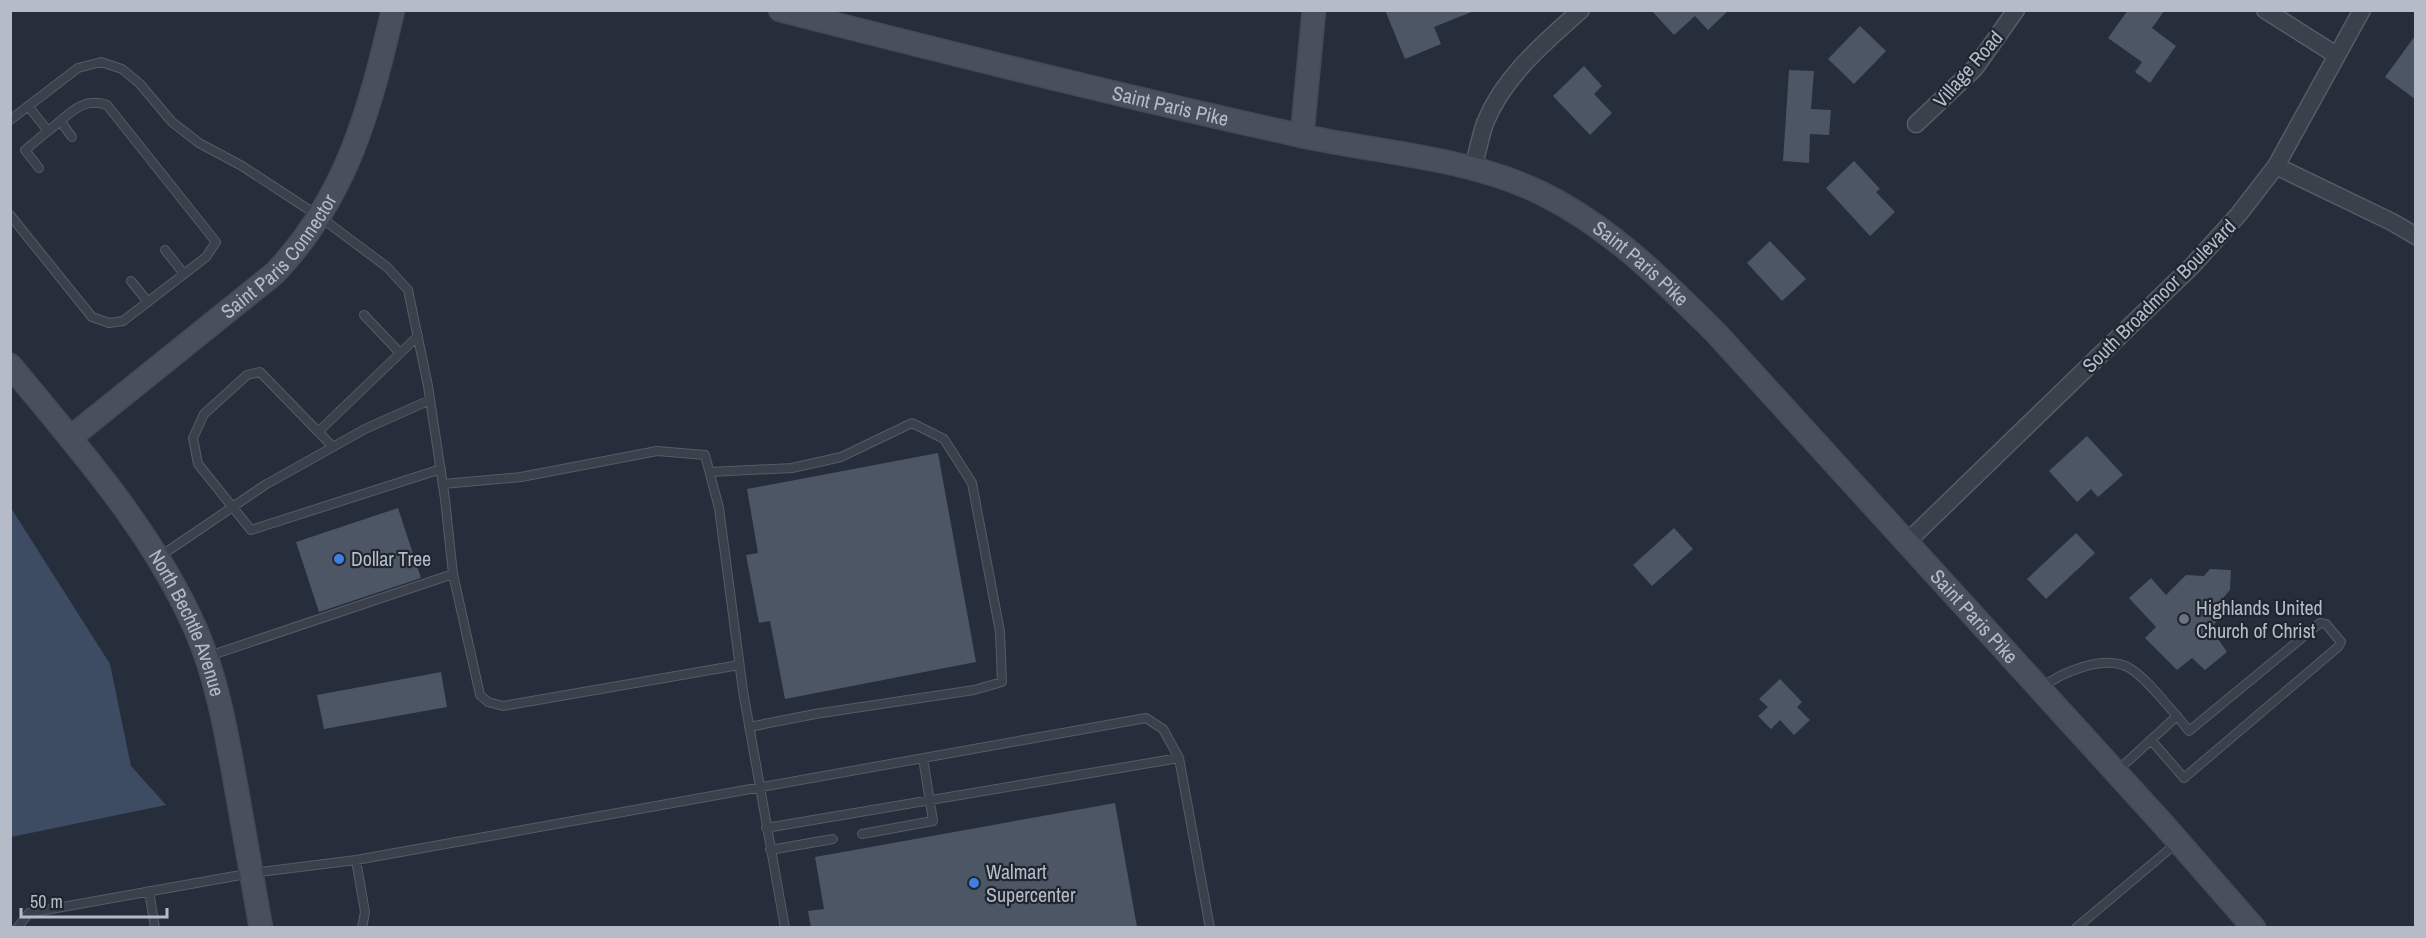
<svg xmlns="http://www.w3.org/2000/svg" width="2426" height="938" font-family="'Archivo Narrow',sans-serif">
<rect width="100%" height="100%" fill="#262e3b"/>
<path fill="#3d4c62" d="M11,508L110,664L131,766L166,805L11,837Z"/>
<path fill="#4d5664" d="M1385,10H1474V11L1434,27L1441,44L1405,59Z
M1651,10H1729L1708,30L1695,16L1674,35Z
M2128,10H2165L2152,28L2176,46L2150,83L2135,72L2142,62L2108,38Z
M1860,26L1886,51L1854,84L1828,59Z
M2415,36V99L2385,77Z
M1584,66L1602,86L1594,94L1612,113L1590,135L1553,96Z
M1789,70L1814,71L1811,109L1831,110L1829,135L1810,134L1809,163L1783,161Z
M1854,161L1880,189L1876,192L1895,212L1870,236L1826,188Z
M1770,241L1806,279L1782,301L1747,263Z
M2087,436L2123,475L2098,497L2091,489L2077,502L2049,471Z
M938,453L976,662L785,699L770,621L759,623L746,555L758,553L747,489Z
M398,508L421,578L319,612L296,542Z
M1674,528L1693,549L1652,586L1633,565Z
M2076,533L2095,553L2046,599L2027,579Z
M2210,569L2231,570L2230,590L2224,597V614L2214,624L2216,636L2227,652L2205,670L2192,658L2177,670L2145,638L2156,627L2129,598L2151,578L2166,595L2186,575L2204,576Z
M441,672L447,707L324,729L317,695Z
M1780,679L1802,702L1797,707L1810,720L1794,735L1780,720L1771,729L1758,716L1768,707L1759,699Z
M1115,803L1137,927H811L808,911L824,909L815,857Z"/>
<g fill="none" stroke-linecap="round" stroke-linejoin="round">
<g stroke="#555c66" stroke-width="10">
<path id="lane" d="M10,120L78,68L101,62L122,69L140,84L172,122L199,143L242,166L320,217L387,267L408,290L428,386L445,499L453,574L209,656
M61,122L72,137
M39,168L25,150L48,131
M10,215L92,317L109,323L123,321L206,257L216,242L107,105C81,96 68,116 48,131L28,106
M165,250L184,274
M131,281L148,302
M364,315L400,353
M318,432L418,336
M333,447L260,372L247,375L204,414L193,438L198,464L251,530L441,469
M710,472L792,468L841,457L912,423L944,439L972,483L1000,632L1002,682L974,690L815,714L749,727
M443,484L521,477L657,451L705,455L719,508L743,691L785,928
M159,557L265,485L365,429L430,400
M453,574L480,695L488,702L503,706L739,665
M2040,689C2061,672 2106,653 2131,669C2149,681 2163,701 2177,716L2116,772
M2151,740L2184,778L2338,647L2341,642L2326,624L2320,623L2189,731L2177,716
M766,828L1179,758
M862,834L933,821L923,758
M770,850L833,839
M356,860L365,912L362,928
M149,891L155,928
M17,928L29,913L252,873L356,860L1146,718L1163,729L1179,758L1210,928
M2076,928L2178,842"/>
</g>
<g stroke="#555c66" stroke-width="19">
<path id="street" d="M2265,10L2336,55
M1916,124L1975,68L2016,10
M2276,166L2392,222L2416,236
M1473,168C1477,154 1480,138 1485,123C1504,76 1544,43 1581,10
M1906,543L2192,266L2239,214L2276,166L2362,10"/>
</g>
<g stroke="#434a54" stroke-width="25">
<g id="secondary">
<path id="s1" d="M780,10C952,54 1125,97 1298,135C1378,153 1469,157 1543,194C1611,228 1663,280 1716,333L2163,824L2254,928"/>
<path d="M1302,136L1314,10"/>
<path id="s2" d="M10,365C79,449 152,530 196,630C216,676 225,726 234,775C243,826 252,877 261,928"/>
<path id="s3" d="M70,438L275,273C347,197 370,109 393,10"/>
</g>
</g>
<use href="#lane" stroke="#3a414b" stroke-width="8"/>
<use href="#street" stroke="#3a414b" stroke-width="16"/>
<use href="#secondary" stroke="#48505e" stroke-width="22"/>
</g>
<g fill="#3f7fe0" stroke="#1f2630" stroke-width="2">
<circle cx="339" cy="559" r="6"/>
<circle cx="974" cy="883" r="6"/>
</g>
<circle fill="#6b7280" stroke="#1f2630" stroke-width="2" cx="2184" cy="619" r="6"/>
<g text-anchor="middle" stroke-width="4.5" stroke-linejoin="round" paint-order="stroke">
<g font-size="20" fill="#b5bcc7" stroke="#1f2630">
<text transform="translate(1968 69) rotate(-49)" y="7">Village Road</text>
<text dy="7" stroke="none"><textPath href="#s1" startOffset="402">Saint Paris Pike</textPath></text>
<text dy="7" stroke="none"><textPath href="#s3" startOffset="278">Saint Paris Connector</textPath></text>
<text dy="7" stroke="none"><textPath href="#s1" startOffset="906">Saint Paris Pike</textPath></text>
<text transform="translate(2159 296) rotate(-45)" y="7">South Broadmoor Boulevard</text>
<text dy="7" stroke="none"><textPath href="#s1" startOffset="1392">Saint Paris Pike</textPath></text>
<text dy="7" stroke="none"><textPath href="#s2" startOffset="315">North Bechtle Avenue</textPath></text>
</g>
<g font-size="20" fill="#b5bcc7" stroke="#1f2630" text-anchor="start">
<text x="351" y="566">Dollar Tree</text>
<text x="2196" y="615">Highlands United<tspan x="2196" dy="23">Church of Christ</tspan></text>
<text x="986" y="879">Walmart<tspan x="986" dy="23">Supercenter</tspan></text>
</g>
</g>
<rect width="2426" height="938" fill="none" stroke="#b5bcc7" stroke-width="24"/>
<path d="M21 908v9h146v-9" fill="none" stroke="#b5bcc7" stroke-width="3"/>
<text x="30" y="908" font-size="18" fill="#b5bcc7" stroke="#1f2630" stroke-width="4.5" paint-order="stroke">50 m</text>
</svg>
